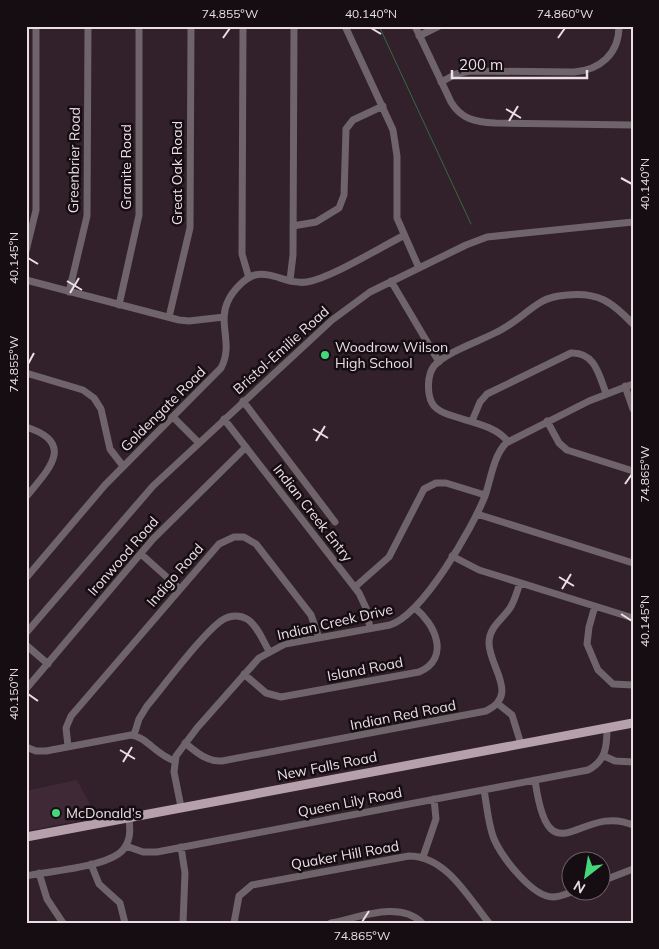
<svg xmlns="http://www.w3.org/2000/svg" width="659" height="949" font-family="Mulish,sans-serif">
<rect width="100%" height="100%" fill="#32202a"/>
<path fill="#402937" d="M77,780L93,810V818L26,831V791Z"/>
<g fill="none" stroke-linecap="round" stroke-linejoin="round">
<path stroke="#336a44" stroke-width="1" d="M379,26L471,224"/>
<path stroke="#6e6469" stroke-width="7" d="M243,26L242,254L249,278
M345,26L393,130L397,156V218L419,268
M415,26L451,102C461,119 475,122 495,123L633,125
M419,36L439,26
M441,82L456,74L470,71L574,72C600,70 619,54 619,26
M293,226L316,222L339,208L344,195L346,129L353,120L383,106
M26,251L36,210V26
M26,280L179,320L189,321L224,317
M290,280L293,255L294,26
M391,281L439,362
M69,292L87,216L88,26
M119,305L139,215V26
M169,317L190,228L191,26
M26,373L83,390L94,398L101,409L110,449L123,466
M625,386L633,409
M243,401L335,522
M173,417L199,443
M224,419L359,593L366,608L370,628
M472,421L480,402L487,394L571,353C595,352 599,375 606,393
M547,421L559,443L567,450L633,471
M26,427C77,443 48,470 26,497
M508,442C491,418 441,421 432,403C427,393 427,375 434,366C446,352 480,341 497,332C514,324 526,311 541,302C549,297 558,296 567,295C598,292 611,301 633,324
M477,514L633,563
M141,554L179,588
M452,556L479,570L633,618
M26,578L105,485L221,368C234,344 217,323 228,301C232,292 244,278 255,275C272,271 289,285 307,282C331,278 379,248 403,236
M355,587L389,557L424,489L436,483H446L485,495
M595,606L589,627L587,644L598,670L613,684L633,685
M26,633L153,486L332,320L370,292L466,245L487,237L633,222
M26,645L48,664
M244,674L266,693L281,697L419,672C451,658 435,624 415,608
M26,689L153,539L246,447
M497,703L512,715L521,744
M134,735L139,719L147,706C163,687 206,629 224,619C231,615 240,615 247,619C257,625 263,641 269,651
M185,743C196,752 207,762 222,761L486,711C520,695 489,667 489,643C489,627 502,620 510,608C515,600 517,591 520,583
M68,746L66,728L71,716L219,544L234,537H244L256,544L311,615L319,638
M26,747L36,751H46L131,735C147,737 156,755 175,761
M604,756L615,761L633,762
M535,780C549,882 581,802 633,825
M484,790C487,806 488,824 494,839C502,857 532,897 553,897C559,897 566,894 572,892
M181,807L174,772L176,756L197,728L259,658L285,644L390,625C423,614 472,529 485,496C491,479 493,457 506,443L589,401L633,384
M126,846L143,852H157L588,770C606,761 607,746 607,728
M181,847L185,873L183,923
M423,857L436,819L434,799
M91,864L99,884L120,903L125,923
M39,873L47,899L63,923
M26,876C49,871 114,867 125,847C131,838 130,828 129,817
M602,881L633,869
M234,923L239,896L252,885L409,856C446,856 468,897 489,923
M331,923C358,918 400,900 422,923"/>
<path stroke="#b5a0ab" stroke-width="9" d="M26,837L633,723"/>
</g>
<path fill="none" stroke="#ebdfe5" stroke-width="2" d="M371,28L381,34M223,38L230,28M558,38L565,28M506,109L521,118M509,121L518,106M621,178L632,184M28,258L38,264M67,281L82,290M70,293L79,278M28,364L34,353M313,429L328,438M316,441L325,426M625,484L632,474M559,577L574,586M562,589L571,574M621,614L632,621M28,694L38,701M120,750L135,759M123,762L132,747M362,922L369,911"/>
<g fill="#44d77b" stroke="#150d11" stroke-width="2">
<circle cx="325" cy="355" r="5"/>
<circle cx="56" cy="813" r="5"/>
</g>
<g text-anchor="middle" stroke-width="5" stroke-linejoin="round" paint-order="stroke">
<g font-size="14" fill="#ebdfe5" stroke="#150d11">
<text transform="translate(74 160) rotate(-89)" y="5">Greenbrier Road</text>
<text transform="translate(126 167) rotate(-90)" y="5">Granite Road</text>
<text transform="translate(177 173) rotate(-90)" y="5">Great Oak Road</text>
<text transform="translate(281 350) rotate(-42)" y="5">Bristol-Emilie Road</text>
<text transform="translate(163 409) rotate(-45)" y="5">Goldengate Road</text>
<text transform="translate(313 513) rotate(52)" y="5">Indian Creek Entry</text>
<text transform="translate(123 556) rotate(-49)" y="5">Ironwood Road</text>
<text transform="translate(175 575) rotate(-49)" y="5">Indigo Road</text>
<text transform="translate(335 622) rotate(-13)" y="5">Indian Creek Drive</text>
<text transform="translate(365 669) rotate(-11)" y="5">Island Road</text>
<text transform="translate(403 715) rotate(-11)" y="5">Indian Red Road</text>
<text transform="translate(327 766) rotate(-11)" y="5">New Falls Road</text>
<text transform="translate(350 802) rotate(-11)" y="5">Queen Lily Road</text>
<text transform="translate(345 855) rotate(-10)" y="5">Quaker Hill Road</text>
</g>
<g font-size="14" fill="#ebdfe5" stroke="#150d11" text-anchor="start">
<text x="335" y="352">Woodrow Wilson<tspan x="335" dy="16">High School</tspan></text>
<text x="66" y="818">McDonald's</text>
</g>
</g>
<rect width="659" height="949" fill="none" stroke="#150d11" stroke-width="55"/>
<g transform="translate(586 876) rotate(211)"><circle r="24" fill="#150d11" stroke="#6b6166"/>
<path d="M0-4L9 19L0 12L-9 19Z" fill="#44d77b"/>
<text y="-8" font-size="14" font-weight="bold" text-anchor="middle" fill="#ebdfe5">N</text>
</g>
<path d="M452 70v8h135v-8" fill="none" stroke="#ebdfe5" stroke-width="2.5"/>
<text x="459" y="70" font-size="15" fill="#ebdfe5" stroke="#150d11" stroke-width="4" paint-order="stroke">200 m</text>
<rect x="28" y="28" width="604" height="894" fill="none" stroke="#ebdfe5" stroke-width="2"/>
<g font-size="12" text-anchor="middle" fill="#ebdfe5">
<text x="230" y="18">74.855°W</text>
<text x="371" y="18">40.140°N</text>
<text x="565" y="18">74.860°W</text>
<text transform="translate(645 184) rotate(-90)" y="4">40.140°N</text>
<text transform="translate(14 258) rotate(-90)" y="4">40.145°N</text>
<text transform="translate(14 364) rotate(-90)" y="4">74.855°W</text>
<text transform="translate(645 474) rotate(-90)" y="4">74.865°W</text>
<text transform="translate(645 621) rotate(-90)" y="4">40.145°N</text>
<text transform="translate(14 694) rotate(-90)" y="4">40.150°N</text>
<text x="362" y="940">74.865°W</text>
</g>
</svg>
